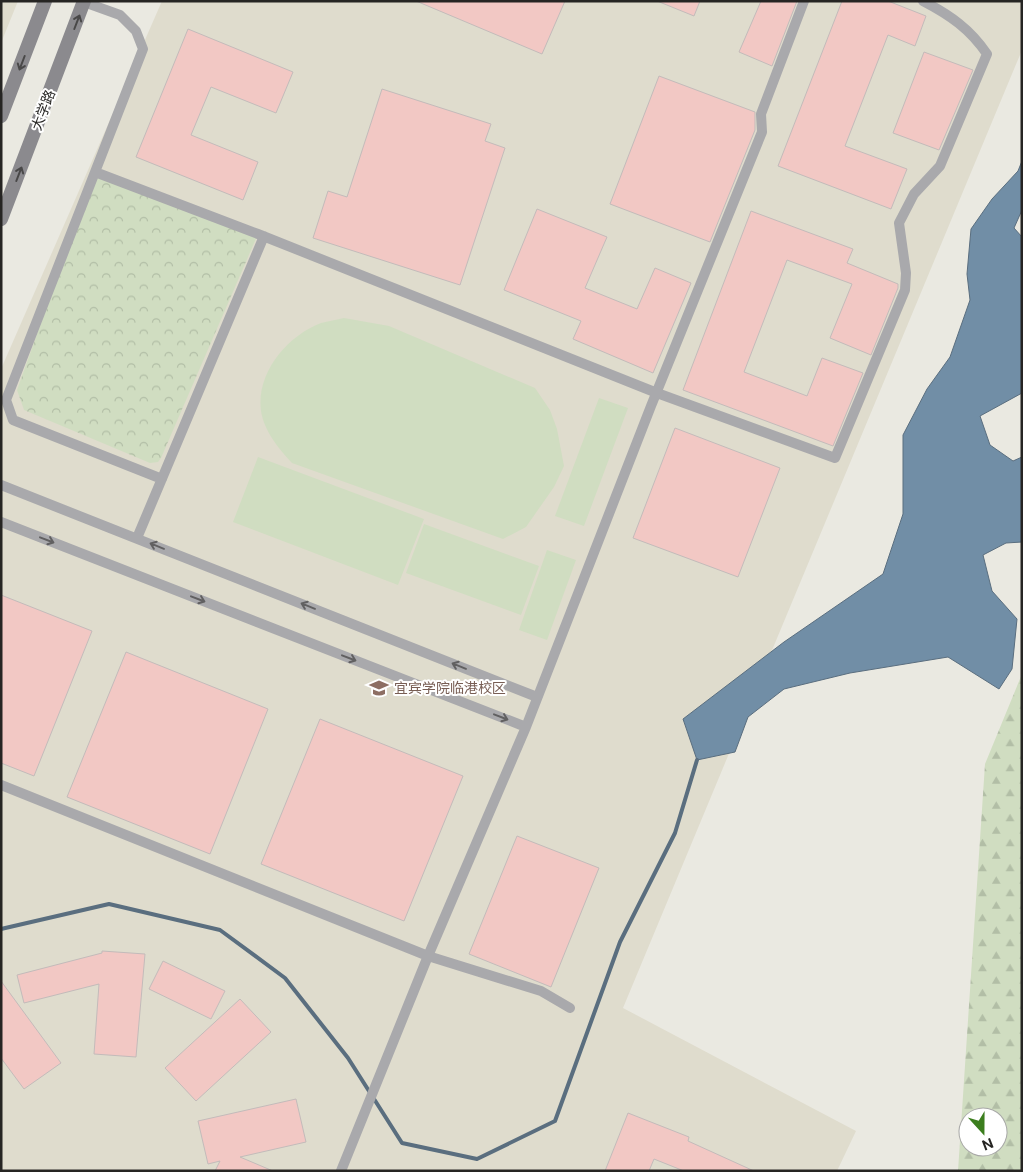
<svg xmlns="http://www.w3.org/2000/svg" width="1023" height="1172" font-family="'Public Sans','Noto Sans SC',sans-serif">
<defs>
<pattern id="forest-firs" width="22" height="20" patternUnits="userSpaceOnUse" patternTransform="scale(1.25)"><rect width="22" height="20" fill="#d0ddc1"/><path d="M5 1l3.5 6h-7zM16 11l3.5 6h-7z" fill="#b2bea6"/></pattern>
<pattern id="park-crowns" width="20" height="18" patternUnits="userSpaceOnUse" patternTransform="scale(1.25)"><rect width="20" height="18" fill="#d0ddc1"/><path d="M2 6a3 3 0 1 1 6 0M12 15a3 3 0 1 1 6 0" fill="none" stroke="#b2bea6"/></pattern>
</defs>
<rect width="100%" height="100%" fill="#eae9e1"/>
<path fill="#dfdccd" d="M1,1H18L1,43Z
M162,1H1022V50L623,1008L856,1131L837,1171H1V369Z"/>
<path fill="url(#forest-firs)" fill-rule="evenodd" d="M1022,674V1171H958L985,764ZM968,1117H998V1147H968Z"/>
<path fill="url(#park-crowns)" d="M95,172L258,234L161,458L158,462L150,463L24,410L17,390Z"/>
<path fill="#d0ddc1" d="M344,318L389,326L535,388L550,410L557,429L564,466L554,487L526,527L503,539L292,463C279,449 264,431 261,411C256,373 287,336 321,323C328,321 337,320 344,318Z
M599,398L628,408L584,526L555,516Z
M258,457L424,519L398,585L233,522Z
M424,524L539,566L521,615L406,573Z
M547,550L576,560L547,640L519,630Z"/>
<path fill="#718ea6" stroke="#5a6e7f" d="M1022,161V210L1014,228L1022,237V393L980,416L990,445L1013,461L1022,457V542L1006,543L983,555L992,591L1017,619L1012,669L999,689L948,657L850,673L784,689L748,717L735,752L697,760L683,719L784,642L883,574L903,514V435L927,389L950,357L970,300L967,274L971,229L992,199L1018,171Z"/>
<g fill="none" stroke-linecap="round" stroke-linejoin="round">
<path stroke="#5a6e7f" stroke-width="4" d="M1,929L109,904L220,930L285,978L348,1058L402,1143L477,1159L555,1121L620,942L675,833L697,760"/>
</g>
<path fill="#f2c8c4" stroke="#c3bbba" d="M416,1H565L542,54Z
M657,1H700L694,16Z
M761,1H797L772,66L739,52Z
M842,1H888L926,16L915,46L888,35L845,146L907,169L891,209L778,166Z
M188,29L293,72L276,113L211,87L191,135L258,162L243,200L136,157Z
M924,52L973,70L939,150L893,133Z
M659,76L755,112V130L710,242L610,204Z
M382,89L491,124L485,141L505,148L460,285L313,238L328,191L347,197Z
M537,209L607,237L585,288L637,309L655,268L691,283L653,373L573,339L581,321L504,290Z
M751,211L853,249L847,263L898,284V288L871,355L830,338L852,284L787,260L744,372L807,396L822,358L863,373L833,446L683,390Z
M675,428L780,468L738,577L633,538Z
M1,595L92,631L34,776L1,763Z
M126,652L268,709L210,854L67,797Z
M320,719L463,776L404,921L261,864Z
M517,836L599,868L551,987L469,954Z
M102,951L145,954L136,1057L94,1054L99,984L24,1003L17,975L102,953Z
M163,961L225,991L211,1019L149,989Z
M1,981L61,1063L24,1089L1,1058Z
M240,999L271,1032L196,1101L165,1068Z
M296,1099L306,1142L240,1157L273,1171H215L220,1161L208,1164L198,1121Z
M628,1113L689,1137L688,1141L754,1171H684L654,1159L649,1171H605Z"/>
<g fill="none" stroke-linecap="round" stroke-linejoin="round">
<path stroke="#a9a9ac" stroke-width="10" d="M84,2L120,15L136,31L143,49L95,172L258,234L657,393L835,458L905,290L906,273L899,223L914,194L940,166L987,54C970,29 950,15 923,1
M95,172L6,400L13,420L162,479
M1,485L537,697
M1,522L526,727L651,406L762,132L761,114L804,1
M137,538L264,236
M1,785L428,956L541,991L570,1008
M341,1171L428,956L526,727"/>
<path stroke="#8b8a8e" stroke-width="14" d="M1,116L45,1
M1,219L84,1"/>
</g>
<defs><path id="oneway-shaft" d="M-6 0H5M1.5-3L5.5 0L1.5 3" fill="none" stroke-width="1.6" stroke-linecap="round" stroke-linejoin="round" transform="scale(1.25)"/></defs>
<g stroke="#494848">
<use href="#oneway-shaft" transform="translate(77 22) rotate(-69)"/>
<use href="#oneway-shaft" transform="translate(22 63) rotate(111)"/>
<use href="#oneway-shaft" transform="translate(19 174) rotate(-69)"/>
</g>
<g stroke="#616061">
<use href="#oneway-shaft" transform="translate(47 540) rotate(21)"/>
<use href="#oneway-shaft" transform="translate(157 546) rotate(-158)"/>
<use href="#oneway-shaft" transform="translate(198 599) rotate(21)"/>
<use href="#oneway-shaft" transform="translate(308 606) rotate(-158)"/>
<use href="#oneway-shaft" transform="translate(349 658) rotate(21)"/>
<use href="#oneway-shaft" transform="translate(459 666) rotate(-158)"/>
<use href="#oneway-shaft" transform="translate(501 717) rotate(21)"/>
</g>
<defs>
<g id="university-bare" transform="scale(1.5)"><path d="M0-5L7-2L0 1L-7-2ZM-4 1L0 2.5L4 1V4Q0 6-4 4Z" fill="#8d6e63" stroke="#fff" stroke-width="2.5" paint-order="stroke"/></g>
</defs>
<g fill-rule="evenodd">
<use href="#university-bare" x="379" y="688"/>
</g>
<g text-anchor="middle" stroke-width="4" stroke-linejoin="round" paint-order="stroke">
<g font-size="14" fill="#262523" stroke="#fff">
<text transform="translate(43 110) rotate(-69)" y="5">大学路</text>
</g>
<g font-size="14" fill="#785e54" stroke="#fff" text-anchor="start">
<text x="394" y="693">宜宾学院临港校区</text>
</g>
</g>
<rect width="1023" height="1172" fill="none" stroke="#262523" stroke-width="5"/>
<g transform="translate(983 1132) rotate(159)"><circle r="24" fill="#ffffff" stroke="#a8a8a7"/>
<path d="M0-4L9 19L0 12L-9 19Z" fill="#3c7e1e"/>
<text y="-8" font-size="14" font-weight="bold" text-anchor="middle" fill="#262523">N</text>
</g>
</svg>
